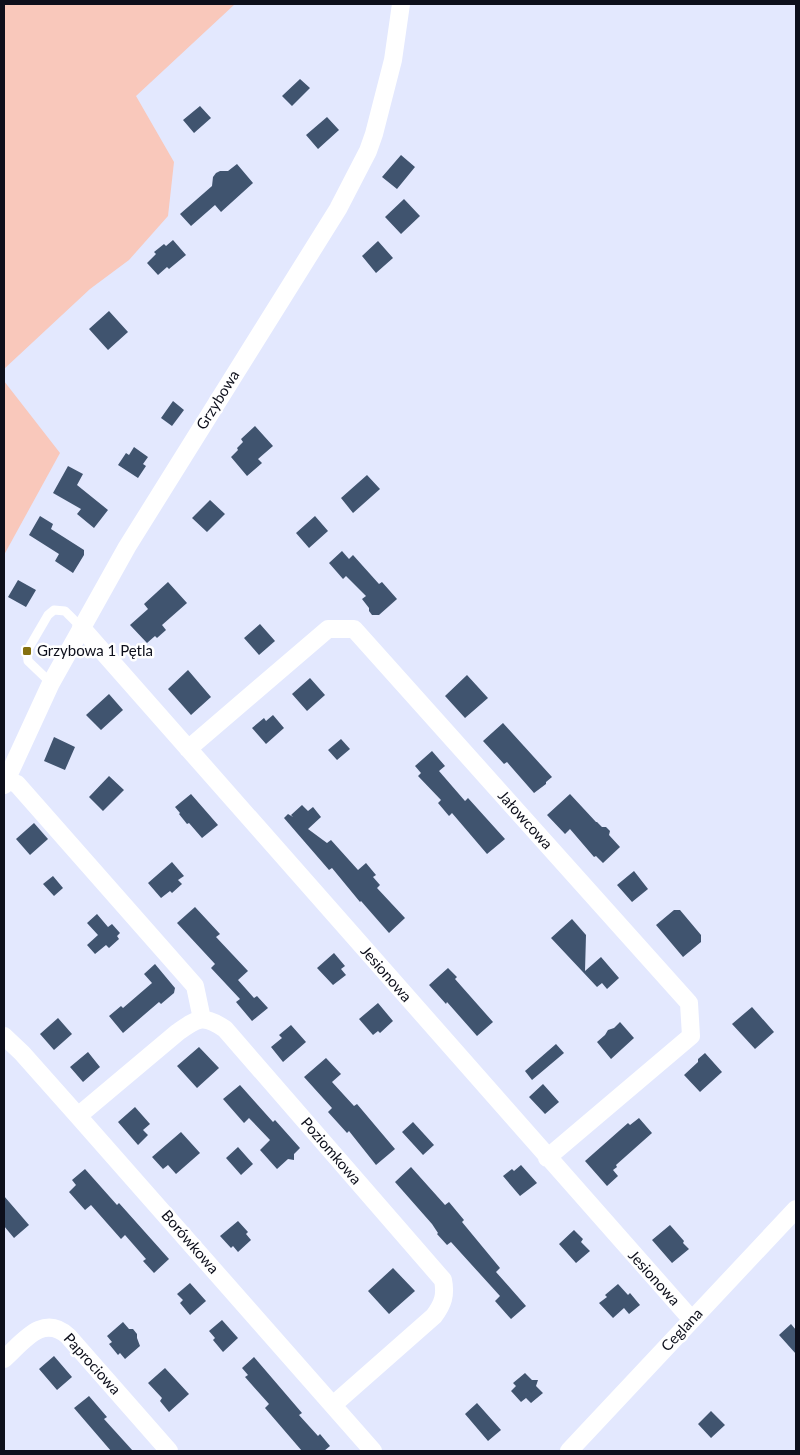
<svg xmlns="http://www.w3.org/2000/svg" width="800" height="1455" font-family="Lato,sans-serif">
<rect width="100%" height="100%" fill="#e3e8fe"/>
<path fill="#f9c8bb" d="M4,4H235L136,96L174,162L168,216L129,260L90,289L4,369Z
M4,381L60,453L4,555Z"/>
<path fill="#40546f" d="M300,79L310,88L292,106L282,96Z
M200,106L211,118L194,133L183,120Z
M327,117L339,130L318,149L306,135Z
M401,155L415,167L397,189L382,177Z
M237,164L253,183L221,212L215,205L191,226L180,214L212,186L213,177L216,173L220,171H228Z
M404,199L420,216L401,234L385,217Z
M173,240L186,255L169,269L167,267L158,275L147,263L156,254L154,252L164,244L166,246Z
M378,241L393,258L376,273L362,256Z
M109,311L128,332L108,350L89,329Z
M173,401L184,410L172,426L161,418Z
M255,426L273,446L258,459L262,463L247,476L231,457L238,450L237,448L243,442L241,439Z
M134,447L148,457L143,464L146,466L138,478L118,465L126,453L129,455Z
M68,466L83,474L77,485L108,510L94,528L77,514L81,509L53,493Z
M367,475L380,489L353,513L341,498Z
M210,500L225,514L207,532L192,518Z
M40,516L53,524L51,529L84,550V555L73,573L55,561L59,554L29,535Z
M315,516L328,531L309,548L296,533Z
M342,551L349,559L353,555L379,584L382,582L397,599L379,615H372L369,611V608L362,599L366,596L346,576L343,579L329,563Z
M18,580L36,590L26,607L8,597Z
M168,582L187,603L162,625L166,630L157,638L155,636L147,643L130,625L148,609L144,604Z
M260,624L275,641L259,655L244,638Z
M188,670L211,697L191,715L168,689Z
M467,675L488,698L465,718L445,696Z
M310,678L325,695L307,711L292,694Z
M109,694L123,710L101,730L86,715Z
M273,715L284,728L266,744L252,728L264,718L266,721Z
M503,723L552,777L546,782V784L534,793L507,762L504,764L483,741Z
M54,737L75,747L65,770L44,761Z
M341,739L350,749L337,760L328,750Z
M432,751L445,766L439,771L465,801L468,798L505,839L487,854L452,813L449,816L438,803L441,800L418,776L421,773L415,766Z
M109,776L124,790L103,811L89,797Z
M191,794L218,825L202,838L189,823L187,824L179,814L180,813L175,807Z
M570,794L596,822H597L602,827H606L610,831L609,835L620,847L603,863L596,856L594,857L570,829L565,834L547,815Z
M302,805L308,811L313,807L321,817L308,829L327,843L331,840L358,870L366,863L376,875L373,877L380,885L377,888L405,918L389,933L361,901L360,902L332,868L329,870L284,818L288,814L293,817L291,815Z
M34,823L48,839L30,855L16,839Z
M172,862L184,876L178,880L182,884L172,893L170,891L161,898L148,883Z
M634,871L648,889L632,902L617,885Z
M53,876L63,888L54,896L43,884Z
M195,907L220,934L216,937L248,971L238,980L254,998L257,996L268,1008L252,1021L236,1002L240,999L211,968L215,964L177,923Z
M674,910H680L701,935V942L683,957L656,925Z
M97,914L108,927L112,924L120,933L117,936L119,939L109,948L106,945L95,954L87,945L98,935L87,923Z
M572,919L586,935L585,971L601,957L619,978L607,989L602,983L597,987L551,938Z
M334,953L345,966L341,969L346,975L333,985L317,968Z
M155,964L175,988L174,993L161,1004L159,1002L123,1033L109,1016L121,1006L123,1008L152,983L144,974Z
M448,968L457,977L455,979L493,1022L477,1036L447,1002L446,1004L429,985Z
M378,1003L393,1021L380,1033L378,1031L373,1035L359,1019Z
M752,1007L774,1032L755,1049L732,1024Z
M58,1018L72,1034L54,1050L40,1034Z
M620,1022L634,1038L611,1059L597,1042L605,1035L608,1030L614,1028Z
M291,1025L306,1042L283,1062L271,1047L282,1038L279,1035Z
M556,1044L564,1053L532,1080L525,1071Z
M199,1047L219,1068L197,1088L177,1066Z
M88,1052L100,1067L83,1082L70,1067Z
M705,1053L722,1072L700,1092L684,1075L698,1062V1059Z
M326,1058L341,1074L332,1082L354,1106L357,1104L395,1149L376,1165L349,1131L347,1133L328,1112L332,1108L304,1077Z
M543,1084L559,1102L545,1114L529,1097Z
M240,1085L273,1122L275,1120L300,1148L294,1154V1160L288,1159L277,1169L260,1150L270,1140L249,1118L244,1123L223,1099Z
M135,1107L150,1124L143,1130L148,1135L138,1145L118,1122Z
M639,1118L652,1133L616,1165L617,1167L613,1170L618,1176L607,1186L585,1161L628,1123L630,1125Z
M413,1122L434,1145L423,1155L402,1132Z
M181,1132L200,1153L176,1174L168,1165L163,1169L152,1157Z
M238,1147L253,1164L241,1175L226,1158Z
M521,1165L537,1183L520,1196L503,1176L512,1169L514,1171Z
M411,1167L445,1205L449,1202L464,1220L462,1222L500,1268L496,1272L526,1306L511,1319L495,1301L500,1296L451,1242L447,1245L437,1234L438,1233L432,1224L395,1182Z
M85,1169L117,1205L119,1203L169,1259L154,1273L143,1261L146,1259L125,1235L121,1239L91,1205L85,1210L69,1192L76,1185L72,1180Z
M4,1196L29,1225L14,1238L4,1226Z
M238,1221L248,1232L246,1234L251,1240L238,1252L233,1246L231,1248L220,1236Z
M670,1225L684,1241L683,1243L689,1249L672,1263L652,1240Z
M574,1230L583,1239L581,1242L590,1251L576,1263L559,1244Z
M393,1268L415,1291L389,1314L368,1291Z
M190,1283L206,1301L190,1315L180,1303L183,1300L177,1294Z
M618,1284L628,1295L630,1293L640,1305L629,1314L624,1308L613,1318L599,1303L607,1297L605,1295Z
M222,1320L238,1338L223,1352L213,1340L215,1338L209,1331Z
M123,1322L129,1329H133L137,1334V1338L140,1346L125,1359L120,1353L118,1355L109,1344L112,1342L107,1336Z
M791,1324L796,1330V1354L779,1335Z
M54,1356L72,1377L57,1390L39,1369Z
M254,1357L302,1413L299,1415L318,1436L320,1434L330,1446L324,1451H302L265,1408L269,1404L245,1377L248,1375L242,1368Z
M165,1368L189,1394L169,1412L160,1401L162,1398L148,1383Z
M525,1373L532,1380H538L536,1386L543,1393L531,1403L526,1398L521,1402L511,1391L516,1386L513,1383Z
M89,1396L107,1417L104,1419L133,1451H111L74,1408Z
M477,1403L501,1430L488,1441L465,1414Z
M711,1411L725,1425L711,1438L698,1424Z"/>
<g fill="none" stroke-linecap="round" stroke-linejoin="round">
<path stroke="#fff" stroke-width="9" d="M51,683L28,661L27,651L48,615L54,610L65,611L81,627"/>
<path stroke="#fff" stroke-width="18" d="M81,627L692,1320
M188,749L328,629H354L689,1003L691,1036L547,1158
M6,780L17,784L195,986L202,1019
M4,785L51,683L127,547L338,209L368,151L374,134L393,60L401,4
M4,1036L22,1053L78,1116L373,1451
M78,1116L178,1032C198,1018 203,1014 225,1029L443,1280C446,1295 443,1304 434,1316L333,1405
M4,1359C23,1342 43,1313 68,1336L169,1451
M569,1451L796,1209"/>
</g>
<rect fill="#85700f" stroke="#fff" stroke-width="2" x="22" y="646" width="10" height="10" rx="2.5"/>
<g text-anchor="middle" stroke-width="5" stroke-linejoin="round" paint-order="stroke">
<g font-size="15" fill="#0d0f1b" stroke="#fff">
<text transform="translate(218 400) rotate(-58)" y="5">Grzybowa</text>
<text transform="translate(525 820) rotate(48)" y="5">Jałowcowa</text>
<text transform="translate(386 974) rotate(49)" y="5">Jesionowa</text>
<text transform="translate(331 1151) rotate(49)" y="5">Poziomkowa</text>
<text transform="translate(190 1242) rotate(49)" y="5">Borówkowa</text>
<text transform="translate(654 1278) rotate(48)" y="5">Jesionowa</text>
<text transform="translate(682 1330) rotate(-47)" y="5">Ceglana</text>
<text transform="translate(92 1364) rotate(48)" y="5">Paprociowa</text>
</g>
<g font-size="15" fill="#0d0f1b" stroke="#fff" text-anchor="start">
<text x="37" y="656">Grzybowa 1 Pętla</text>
</g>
</g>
<rect width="800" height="1455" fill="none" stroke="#0d0f1b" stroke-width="10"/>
</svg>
